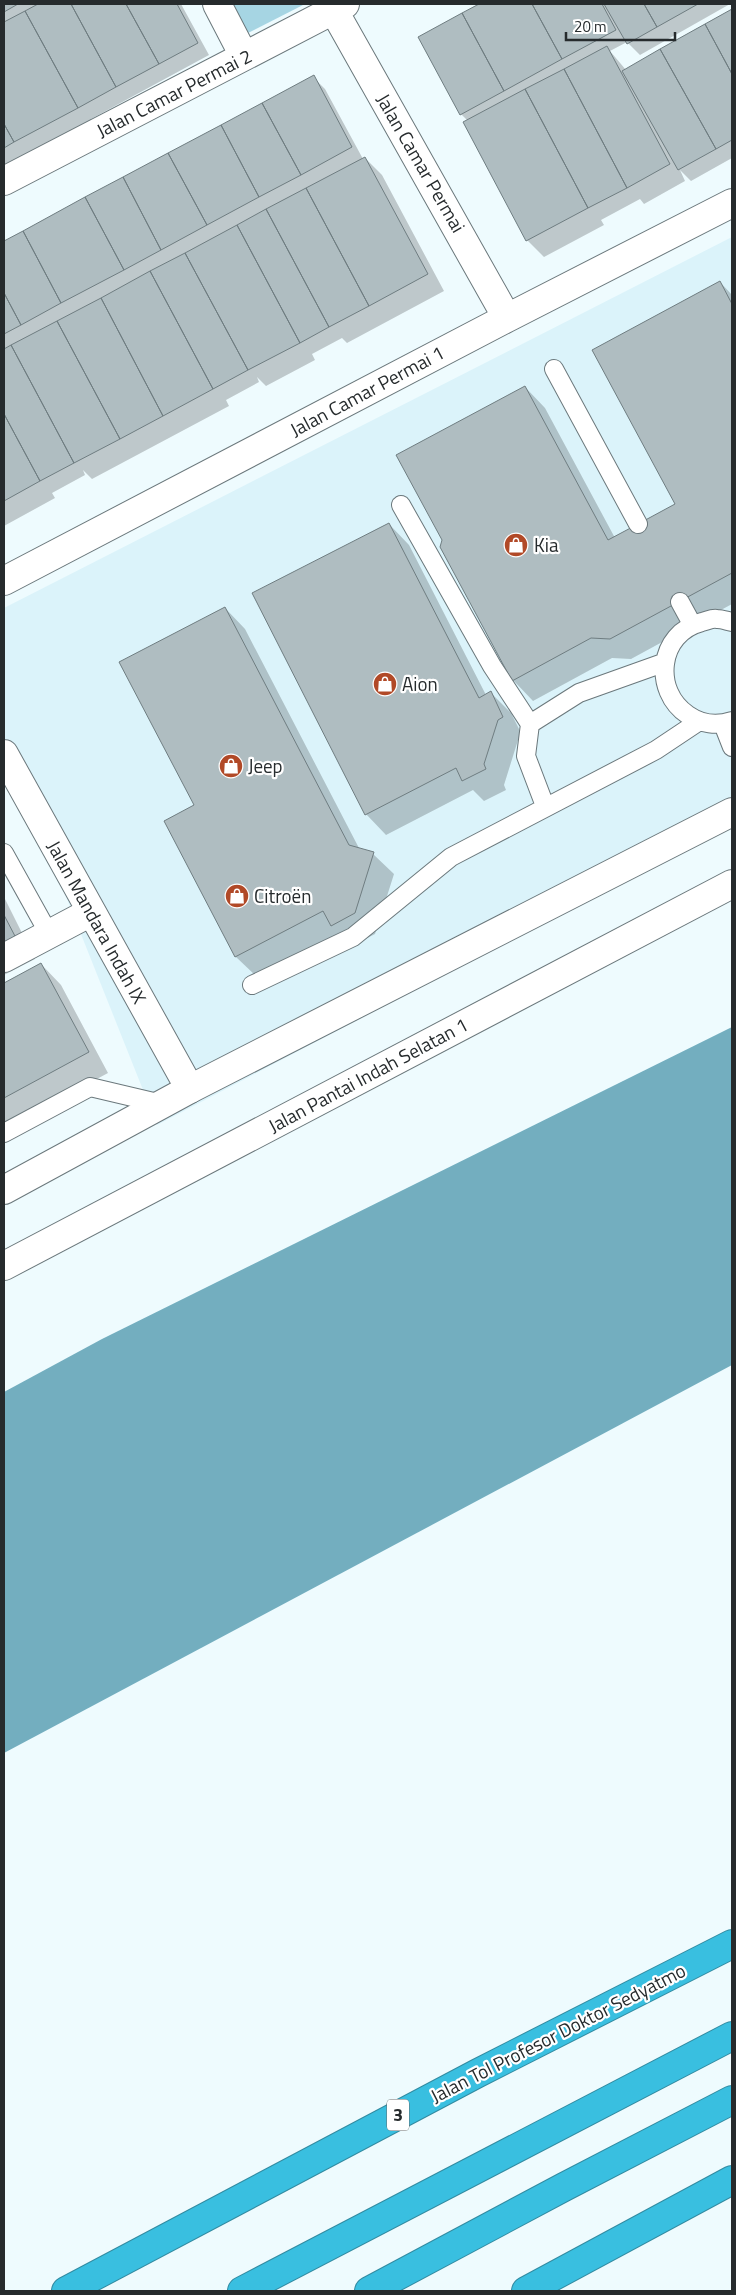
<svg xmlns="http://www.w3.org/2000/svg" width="736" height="2295" font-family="'Titillium Web',sans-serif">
<rect width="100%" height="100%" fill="#eefbfe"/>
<path fill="#dbf3fa" d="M732,237V824L157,1125L4,741V608Z"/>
<path fill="#a6d5e3" d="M222,4H305L240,37Z"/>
<path fill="#73aebf" d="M732,1027V1365L4,1753V1392L102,1339Z"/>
<path fill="#0003" d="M4,4H181L209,55L91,119L94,125L31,158L27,153L4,166Z
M482,4H730L640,55L627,42L610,51L626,70L732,10V158L691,181L680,170L685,181L644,204L640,199L601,220L604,225L544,257L527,240L465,123L468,121L461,114L419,38Z
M313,77L325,89L363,159L365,158L382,175L444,291L347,343L342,338L312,354L315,360L266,386L257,377L259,382L226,400L229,406L92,479L83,470L85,475L52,493L55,498L4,526V243Z
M720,282L732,295V604L631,659L612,658L533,701L513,680L525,387L545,408L615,538L676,504Z
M389,524L409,545L486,695L491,693L511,713L523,737L518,740L504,785L506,790L484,801L473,790L386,835L366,814Z
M225,608L245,629L360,850L373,854L394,874L375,934L352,946L257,977L236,957L165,821L196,805Z
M4,897L35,959L4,975Z
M41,964L61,985L108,1073L4,1129V984Z"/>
<path fill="#afbdc1" stroke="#6f7d81" d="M4,4H18L4,12Z
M38,4H71L116,87L78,108L25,11Z
M71,4H126L159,64L116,87Z
M126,4H177L198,43L159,64Z
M479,4H532L562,59L504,91L462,13Z
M532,4H602L616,30L562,59Z
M604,4H644L657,27L627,44Z
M644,4H698L657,27Z
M732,9V74L705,24Z
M25,11L78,108L14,142L4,124V22Z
M462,13L504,91L460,115L418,37Z
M705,24L732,74V140L716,149L660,49Z
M607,46L670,164L627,188L564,69Z
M660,49L716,149L678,170L622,71Z
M564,69L627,188L588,208L525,89Z
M314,75L352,147L301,175L262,103Z
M525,89L588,208L526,241L463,122Z
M262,103L301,175L259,197L221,125Z
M4,124L14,142L4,148Z
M221,125L259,197L207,225L168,153Z
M168,153L207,225L161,250L123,177Z
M365,157L428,274L369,306L306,188Z
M123,177L161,250L124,270L85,197Z
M306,188L369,306L329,327L266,209Z
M85,197L124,270L61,303L23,231Z
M266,209L329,327L300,343L237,225Z
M237,225L300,343L248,370L185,253Z
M23,231L61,303L21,325L4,293V241Z
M185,253L248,370L213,389L150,271Z
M150,271L213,389L163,416L101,298Z
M720,281L732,304V573L610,639L591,638L512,681L440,547L442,540L396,455L525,386L608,540L638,524L675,504L592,350Z
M4,293L21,325L4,334Z
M101,298L163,416L120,439L57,321Z
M57,321L120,439L74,463L11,345Z
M11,345L74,463L40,481L4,414V349Z
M4,414L40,481L4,501Z
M389,523L479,698L491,691L503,717L498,720L484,764L486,769L462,781L456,768L365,815L252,593Z
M225,607L349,845L374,852L355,913L331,926L323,911L235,957L164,821L194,805L119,662Z
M4,915L16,938L4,945Z
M41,963L89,1052L4,1098V983Z"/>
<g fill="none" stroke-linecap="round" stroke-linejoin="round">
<g stroke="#6b787c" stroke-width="20">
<path id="service" d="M554,369L638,524
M401,505L492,666L530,724
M680,602L692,624
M732,622C727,621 722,619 717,619C712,618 707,621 702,622C658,633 652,691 688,715C701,724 717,726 732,721
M723,724L732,747
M545,806L526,756L530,724L579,693L663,663
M4,853L49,934
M252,985L353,937L451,857L656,750L698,722
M4,1133L90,1087L162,1104"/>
</g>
<g stroke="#6b787c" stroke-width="30">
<path id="minor" d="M217,4L244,56
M333,9L507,318
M4,181L345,4
M4,581L507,318L732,203
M4,754L190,1089
M4,958L91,912"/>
</g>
<g stroke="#6b787c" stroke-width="30">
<path id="tertiary" d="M4,1190L190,1089L732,812
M4,1266L732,884"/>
</g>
<g stroke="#328ba1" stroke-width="30">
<path id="motorway" d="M66,2291L478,2073L732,1944
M242,2291L732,2036
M369,2291L564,2187L732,2100
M526,2291L732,2180"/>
</g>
<use href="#service" stroke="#fff" stroke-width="18"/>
<use href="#minor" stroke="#fff" stroke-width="28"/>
<use href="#tertiary" stroke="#fff" stroke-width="28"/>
<use href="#motorway" stroke="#39bfe0" stroke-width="28"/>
</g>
<defs>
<g id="shop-disc" transform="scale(1.25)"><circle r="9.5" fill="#b14927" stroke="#fff"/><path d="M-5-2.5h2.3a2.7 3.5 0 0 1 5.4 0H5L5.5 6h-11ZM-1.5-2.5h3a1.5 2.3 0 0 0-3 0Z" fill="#fff"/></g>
</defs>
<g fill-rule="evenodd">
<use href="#shop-disc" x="516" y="545"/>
<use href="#shop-disc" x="385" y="684"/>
<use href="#shop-disc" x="231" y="766"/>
<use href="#shop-disc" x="237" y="896"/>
</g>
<g text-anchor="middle" stroke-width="4.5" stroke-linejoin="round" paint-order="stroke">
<rect fill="#fff" stroke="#676b6c" stroke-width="1" x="387" y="2099.5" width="22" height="31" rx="4"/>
<g font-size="18" font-weight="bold" fill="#262b2d">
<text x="398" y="2121">3</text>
</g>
<g font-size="19" fill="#262b2d" stroke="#fff">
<text transform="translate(174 93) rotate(-27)" y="7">Jalan Camar Permai 2</text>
<text transform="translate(421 163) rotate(60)" y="7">Jalan Camar Permai</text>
<text transform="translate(367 391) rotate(-28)" y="7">Jalan Camar Permai 1</text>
<text transform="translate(97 922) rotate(61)" y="7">Jalan Mandara Indah IX</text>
<text transform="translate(368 1075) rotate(-28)" y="7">Jalan Pantai Indah Selatan 1</text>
<text transform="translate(558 2033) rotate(-27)" y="7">Jalan Tol Profesor Doktor Sedyatmo</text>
</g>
<g font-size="19" fill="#262b2d" stroke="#fff" text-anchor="start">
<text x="534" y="552">Kia</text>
<text x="402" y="691">Aion</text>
<text x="248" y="773">Jeep</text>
<text x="254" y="903">Citroën</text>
</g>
</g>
<rect width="736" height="2295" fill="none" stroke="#262b2d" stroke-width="10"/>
<path d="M566 32v8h109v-8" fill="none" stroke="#262b2d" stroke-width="2.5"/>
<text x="574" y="32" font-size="15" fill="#262b2d" stroke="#ffffff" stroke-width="4" paint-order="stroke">20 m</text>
</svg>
